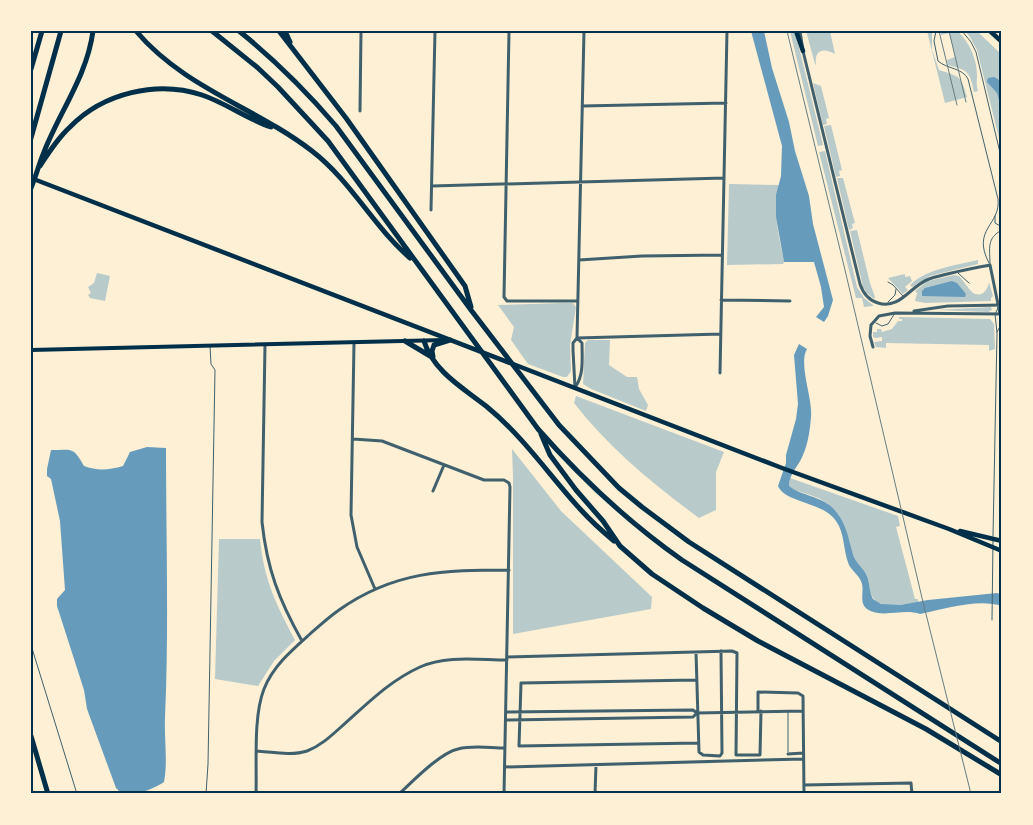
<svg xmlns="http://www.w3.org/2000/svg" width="1033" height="825" font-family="'Nunito Sans',sans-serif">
<rect width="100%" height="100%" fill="#fdf0d5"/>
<path fill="#b9caca" d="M790,31H795L823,145L818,146Z
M806,31H830L835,54C823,47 814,50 816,65L815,64Z
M927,31H932V50L939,70C960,77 961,75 967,97L945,103Z
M941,31H957C969,41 977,59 977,75C977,81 976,84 978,91L974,92C970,72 968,70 948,65L947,60L955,57L949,33L941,35Z
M965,31H977L1002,55V150L977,50L970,37Z
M813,83L821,86L829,118L826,119L827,124L823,125Z
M831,125L842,170L839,171L840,176L836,177L824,126Z
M825,151L857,287L864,298L873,305V306L864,307L862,298H856L819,152Z
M837,178H843L855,223L852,224L853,228L849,230Z
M729,184L779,185C772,211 779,236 784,262L783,264L727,265Z
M857,230L870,283L875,297L874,299L867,293L863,287L850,231Z
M978,260V264L930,276L912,287L910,285C928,268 954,266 978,260Z
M97,273L110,276L105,301L90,298L88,295L91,293L88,287L94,283Z
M905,274V277L910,276L912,281L905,287L908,290L903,294L888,278Z
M954,275L959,276C963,280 967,287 972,292C981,299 988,290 989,282L993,296L991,298V301L925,303L915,301L917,293L915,291L928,281Z
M563,303H573L576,307L570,345L571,371L567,377H563L528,364L511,340L514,327L498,305Z
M991,307L992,310L988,312L936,310Z
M899,317L990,319L994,324L995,349L989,351V345L886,343V348L876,347L874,342L882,341V337L876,338L873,337V332H877V329H875H881L882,332L892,329L898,321H902V319H899Z
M588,340H610L609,365L627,377H637L639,389L648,405L646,411L591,389L583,384L585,343Z
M576,396L724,452L716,472V510L699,518C653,484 609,448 574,403Z
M512,449L561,511L652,597L651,609L513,634V477Z
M790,478L898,516L900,526L896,527L915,599H918V602C905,604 880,611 872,596C868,590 870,581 866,574C863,569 857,564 855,559C846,540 848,521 832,507C821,496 804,494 790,488L789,486Z
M219,539H260C264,580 276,604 295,640L274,661L258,686L215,679Z"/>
<path fill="#669bbc" d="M751,31H764L772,68L789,122L795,151L809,196L813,224L833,300L828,316L824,322L816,317L824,307L821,287L814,262H784L776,217V195L781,176L782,146Z
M994,77C1006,81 1002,99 1002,110L997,93L987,82L988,78Z
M952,281L957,283L966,294L965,297L922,296V291L925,288Z
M799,344L807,349C798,364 813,399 811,417C810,430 808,444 803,455C799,466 789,473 789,486C799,495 821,496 833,508C847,522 848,539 854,557C857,564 864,569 867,576C870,584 869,592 873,599L881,604L900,605L928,600L997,593L1002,595V606C978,598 944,609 920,614C903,608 882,619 867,609C859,603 864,592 862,584C860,576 853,572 849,565C843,551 845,533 836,521C824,502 785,503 778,486L786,463V455L796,419L798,404L794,355Z
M147,447L166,448C166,538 169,628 165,717C164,739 168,761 164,782C155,788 133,798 122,793C120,792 118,790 116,788L87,709L84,690L57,606V599L65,590L60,521L51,479L47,476V469L51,450C72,450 73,446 84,466C97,471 109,470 123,466L130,452Z"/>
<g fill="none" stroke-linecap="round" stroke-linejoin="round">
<path stroke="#3f606c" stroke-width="1" d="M936,31L934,41L938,61C947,69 963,68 968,79L998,199C1001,225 971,229 989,263
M962,31L971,42L976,52L1002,161
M995,216V223L1002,227
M990,264C990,249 986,238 1002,230
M958,273L969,283
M888,282L893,285L903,296
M888,302L895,295L896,289
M876,323L882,326L888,324L895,313
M997,332L1002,323
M993,536L997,333L995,314L998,308
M992,620L993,540
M31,645L77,794
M788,752V711
M206,794L208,764L215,370L211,364L210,346"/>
<path stroke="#3f606c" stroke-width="3" d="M312,31H326
M509,31L504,297L507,301H577
M800,31L803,51L860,284C863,293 868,300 878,303C900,310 910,286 929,279C948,273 970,269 990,265L1000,314
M582,106L726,103
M360,111L361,31
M432,186L724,178
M431,210L435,31
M579,260L642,256L722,255
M721,300L790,301
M914,311L948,306L1002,305
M577,338L721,334
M354,343L351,515L357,547L375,589
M265,345L262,522C267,569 279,600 302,641
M873,347L870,336L871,325L879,316L895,313L1001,314
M720,373L727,31
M576,386C584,374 582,358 582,343L577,338
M575,388L573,350V343L577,338L584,31
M353,439L382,441L484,480H504L509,483L510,487L504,794
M433,491L444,465
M696,652L699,752L703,755L720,756L722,753L721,651
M507,657L732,651L737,653L736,755H760L761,711
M696,680L521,683L519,746L698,743
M758,711V692L798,693L803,696L804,794
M506,712L693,710L697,713L803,711
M506,720L693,717L697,713
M257,751C272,752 292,756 307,751C320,746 330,737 341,727C366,705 389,681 420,667C446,655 479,660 507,660
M788,754L803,753
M505,767L803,759
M804,785L911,783L912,794
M256,794C257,763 253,717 264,689C273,666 292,650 310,634C319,626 329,617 339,610C394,571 444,570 509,570
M399,794C413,781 440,753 458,749C473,745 490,748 505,748
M595,794L596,765"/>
<path stroke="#003049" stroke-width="4" d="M31,350L445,340"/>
<path stroke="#003049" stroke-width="4.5" d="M796,31L803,51
M990,31L1002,42
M31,178L782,468L949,529L1002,551
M960,531L1002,541"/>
<path stroke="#003049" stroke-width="5" d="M136,31C184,88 255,107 312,151C351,181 373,226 410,258
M212,31L258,68L278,87L328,141L538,429C582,479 628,522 682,560L1002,764
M239,31C275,60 307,92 336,126L471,310L559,425L619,488L642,507L689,542L1002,742
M279,31L346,118L465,286L471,307
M285,31L290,42
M31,69L42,31
M31,138L61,31
M40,166C49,152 58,138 70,127C103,93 157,80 202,95C226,103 247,119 271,127
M31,188C36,176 39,164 44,152C60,111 87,76 93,31
M405,341L430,356
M424,341C433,371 463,388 486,406C524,437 548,474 581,510C591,521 602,531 614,541
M433,357L432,351L434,345L450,340
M541,434L550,455L576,490L603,521L620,546L652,574L703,608L758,641L926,729L1002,775
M31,736L48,794"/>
<path stroke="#657d81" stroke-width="1" d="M939,31L957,105
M949,31L966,102"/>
<path stroke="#657d81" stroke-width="1" d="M787,31L845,270L922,598L971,794"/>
</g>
<rect width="1033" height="825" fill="none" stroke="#fdf0d5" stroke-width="65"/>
<rect x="32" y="32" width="968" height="760" fill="none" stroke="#003049" stroke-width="2"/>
</svg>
